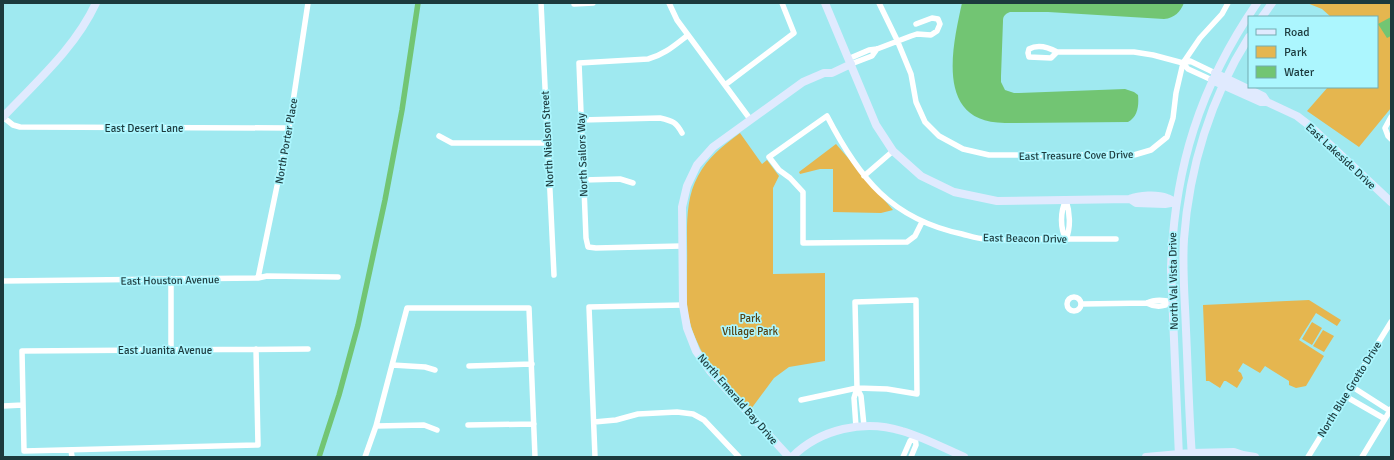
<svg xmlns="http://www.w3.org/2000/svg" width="1394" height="460" font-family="Signika,sans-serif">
<rect width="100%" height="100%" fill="#9fe9f0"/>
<path fill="#e5b64f" d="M1307,3H1391V108L1359,147L1307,111L1328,87H1377V17H1331L1322,9Z
M740,133L762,164L767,160L779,176L773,188V274L825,273V361L789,367L774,378L751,409C734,391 709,369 699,346C694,336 690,325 688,314C686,299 687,282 687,266C688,237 683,203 698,176C708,157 723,146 740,133Z
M836,144L893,210L881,213L833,212V169H820L800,174L799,172Z
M1309,300L1341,320L1337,326L1316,313L1299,340L1324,356L1306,386L1296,388L1289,385V381L1265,366L1260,373L1243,363L1238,371L1241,373L1243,378L1237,388L1226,381H1224L1220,388L1209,381H1206L1203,305Z
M1312,322L1322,328L1312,345L1302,339Z
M1323,330L1334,336L1324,352L1313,346Z"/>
<path fill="#72c573" d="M962,3H1184C1180,12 1175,18 1164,19L1048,12H1010C1005,14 1003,16 1003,21L1001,76V82L1005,90L1014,93H1019L1125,89L1134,92L1138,95C1139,105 1138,117 1128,122L1005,123C935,123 952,48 962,3Z
M1391,17V36L1387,38L1378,24Z"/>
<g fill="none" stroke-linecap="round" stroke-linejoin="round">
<path stroke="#72c573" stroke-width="5.5" d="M319,457L339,395L358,325L385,200L402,110L418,3"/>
<path stroke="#fff" stroke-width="5.5" d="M541,3L554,275
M574,3V4L593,3
M669,3L677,20L750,119
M879,3L897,40L911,74L916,102L925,122L939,136L963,149L989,155H1134L1151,150L1167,137L1173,118L1176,93L1183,63L1200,38L1222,14L1228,3
M1057,52L1051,58L1029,57L1028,53L1029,49C1038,44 1048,47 1057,52H1134L1153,55L1183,63L1188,69L1212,80
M848,59L869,50L877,49L911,36L917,34L931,35L937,31L940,24L938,19L932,18L916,24
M1183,63L1190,61L1215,73
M851,64L872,56L877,49
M725,85L794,33L782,3
M3,117L13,125L20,127L289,128
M1391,117L1385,128L1388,136L1391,139
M581,120L660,118C673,121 676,122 682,133
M439,136L452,143H547
M864,176L893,151
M583,180L620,179L633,183
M1066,200C1060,212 1060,228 1066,239
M1066,200C1070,212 1071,228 1066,239
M922,222L915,236L907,242L803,243V192L790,178L779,170L769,157L827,116C859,178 891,219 962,234C970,236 978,239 986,239C1000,241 1015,239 1028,239C1058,239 1087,239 1116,239
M682,246L596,248L588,247L586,238L579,63L648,59C664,55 675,45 688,35
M258,278L289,128L308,3
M171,280V350
M3,281L258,278L267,276L338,277
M1067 304a7 7 0 1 1 14 0a7 7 0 1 1-14 0Z
M1147,303C1156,308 1164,307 1172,302
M1082,304L1147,303C1155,299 1164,300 1172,302
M256,349L258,445L24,451L22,351C117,350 212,349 308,349
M392,365L425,367L435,370
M469,366L532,364
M1351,386L1390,411
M857,388L861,396L864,426
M1345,396L1385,419
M801,400L857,388L887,389L917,394L916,300L855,302L857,388L854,398L856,427
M3,406L23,405
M594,422L616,420L638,414L677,412L693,414L704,420L739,457
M468,425L534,424
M376,426L424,425L437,430
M71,450L72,457
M365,457L376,426L407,308H529L535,457
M595,457L589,307L683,305
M903,457L910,441L915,436
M911,457L916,445L915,436
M1308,457L1391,322
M1362,457L1391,409"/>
<path stroke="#e0eafe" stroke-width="8" d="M825,3L876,125L893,151L921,176L954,192L997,201L1130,199C1139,195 1157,194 1167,198C1170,199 1173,201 1176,202
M1262,17L1272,3
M1215,73L1263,96L1267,102
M1212,80L1261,102H1267L1297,116L1310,126L1391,202
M3,117C37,81 75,48 96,3
M1130,199L1136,203L1165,204L1176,202
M789,457L710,371L696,351L687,328L683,305L682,207L687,186L697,165L713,147L803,82L824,73H832L851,64
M792,457C820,429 864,419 902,431C923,437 944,448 964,457
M1146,457L1191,453L1234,452L1243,455L1255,457
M1179,457L1171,269C1174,168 1200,86 1257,3
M1192,457C1189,415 1188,372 1186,330C1185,300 1182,270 1184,239C1189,168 1211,97 1249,37"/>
</g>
<g text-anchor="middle" stroke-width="3.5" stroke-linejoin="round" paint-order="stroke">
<g font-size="11" fill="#1c3a3d" stroke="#acf6fe">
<text x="144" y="132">East Desert Lane</text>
<text transform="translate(547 139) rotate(-93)" y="4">North Nielson Street</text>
<text transform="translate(286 141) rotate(-80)" y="4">North Porter Place</text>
<text transform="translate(582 155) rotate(-92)" y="4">North Sailors Way</text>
<text transform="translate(1076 155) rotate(-1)" y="4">East Treasure Cove Drive</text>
<text transform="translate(1341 156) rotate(43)" y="4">East Lakeside Drive</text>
<text transform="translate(1025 238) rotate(1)" y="4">East Beacon Drive</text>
<text transform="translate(170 280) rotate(-1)" y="4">East Houston Avenue</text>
<text transform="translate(1173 281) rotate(-91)" y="4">North Val Vista Drive</text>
<text x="165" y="354">East Juanita Avenue</text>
<text transform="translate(1349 389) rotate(-58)" y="4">North Blue Grotto Drive</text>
<text transform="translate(738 399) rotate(49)" y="4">North Emerald Bay Drive</text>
</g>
<g font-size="11" fill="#544011" stroke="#acf6fe">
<text x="750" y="322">Park<tspan x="750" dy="13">Village Park</tspan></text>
</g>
</g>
<rect width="1394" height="460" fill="none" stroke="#1c3a3d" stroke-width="8"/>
<rect x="1248" y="16" width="130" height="72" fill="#acf6fe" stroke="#72abb1"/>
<rect x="1256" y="29" width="20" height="6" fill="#e0eafe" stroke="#72abb1"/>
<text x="1284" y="36" font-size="12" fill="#1c3a3d">Road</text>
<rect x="1256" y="46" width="20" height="12" fill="#e5b64f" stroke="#72abb1"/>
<text x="1284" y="56" font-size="12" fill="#1c3a3d">Park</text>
<rect x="1256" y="66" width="20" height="12" fill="#72c573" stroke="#72abb1"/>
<text x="1284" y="76" font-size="12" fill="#1c3a3d">Water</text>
</svg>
